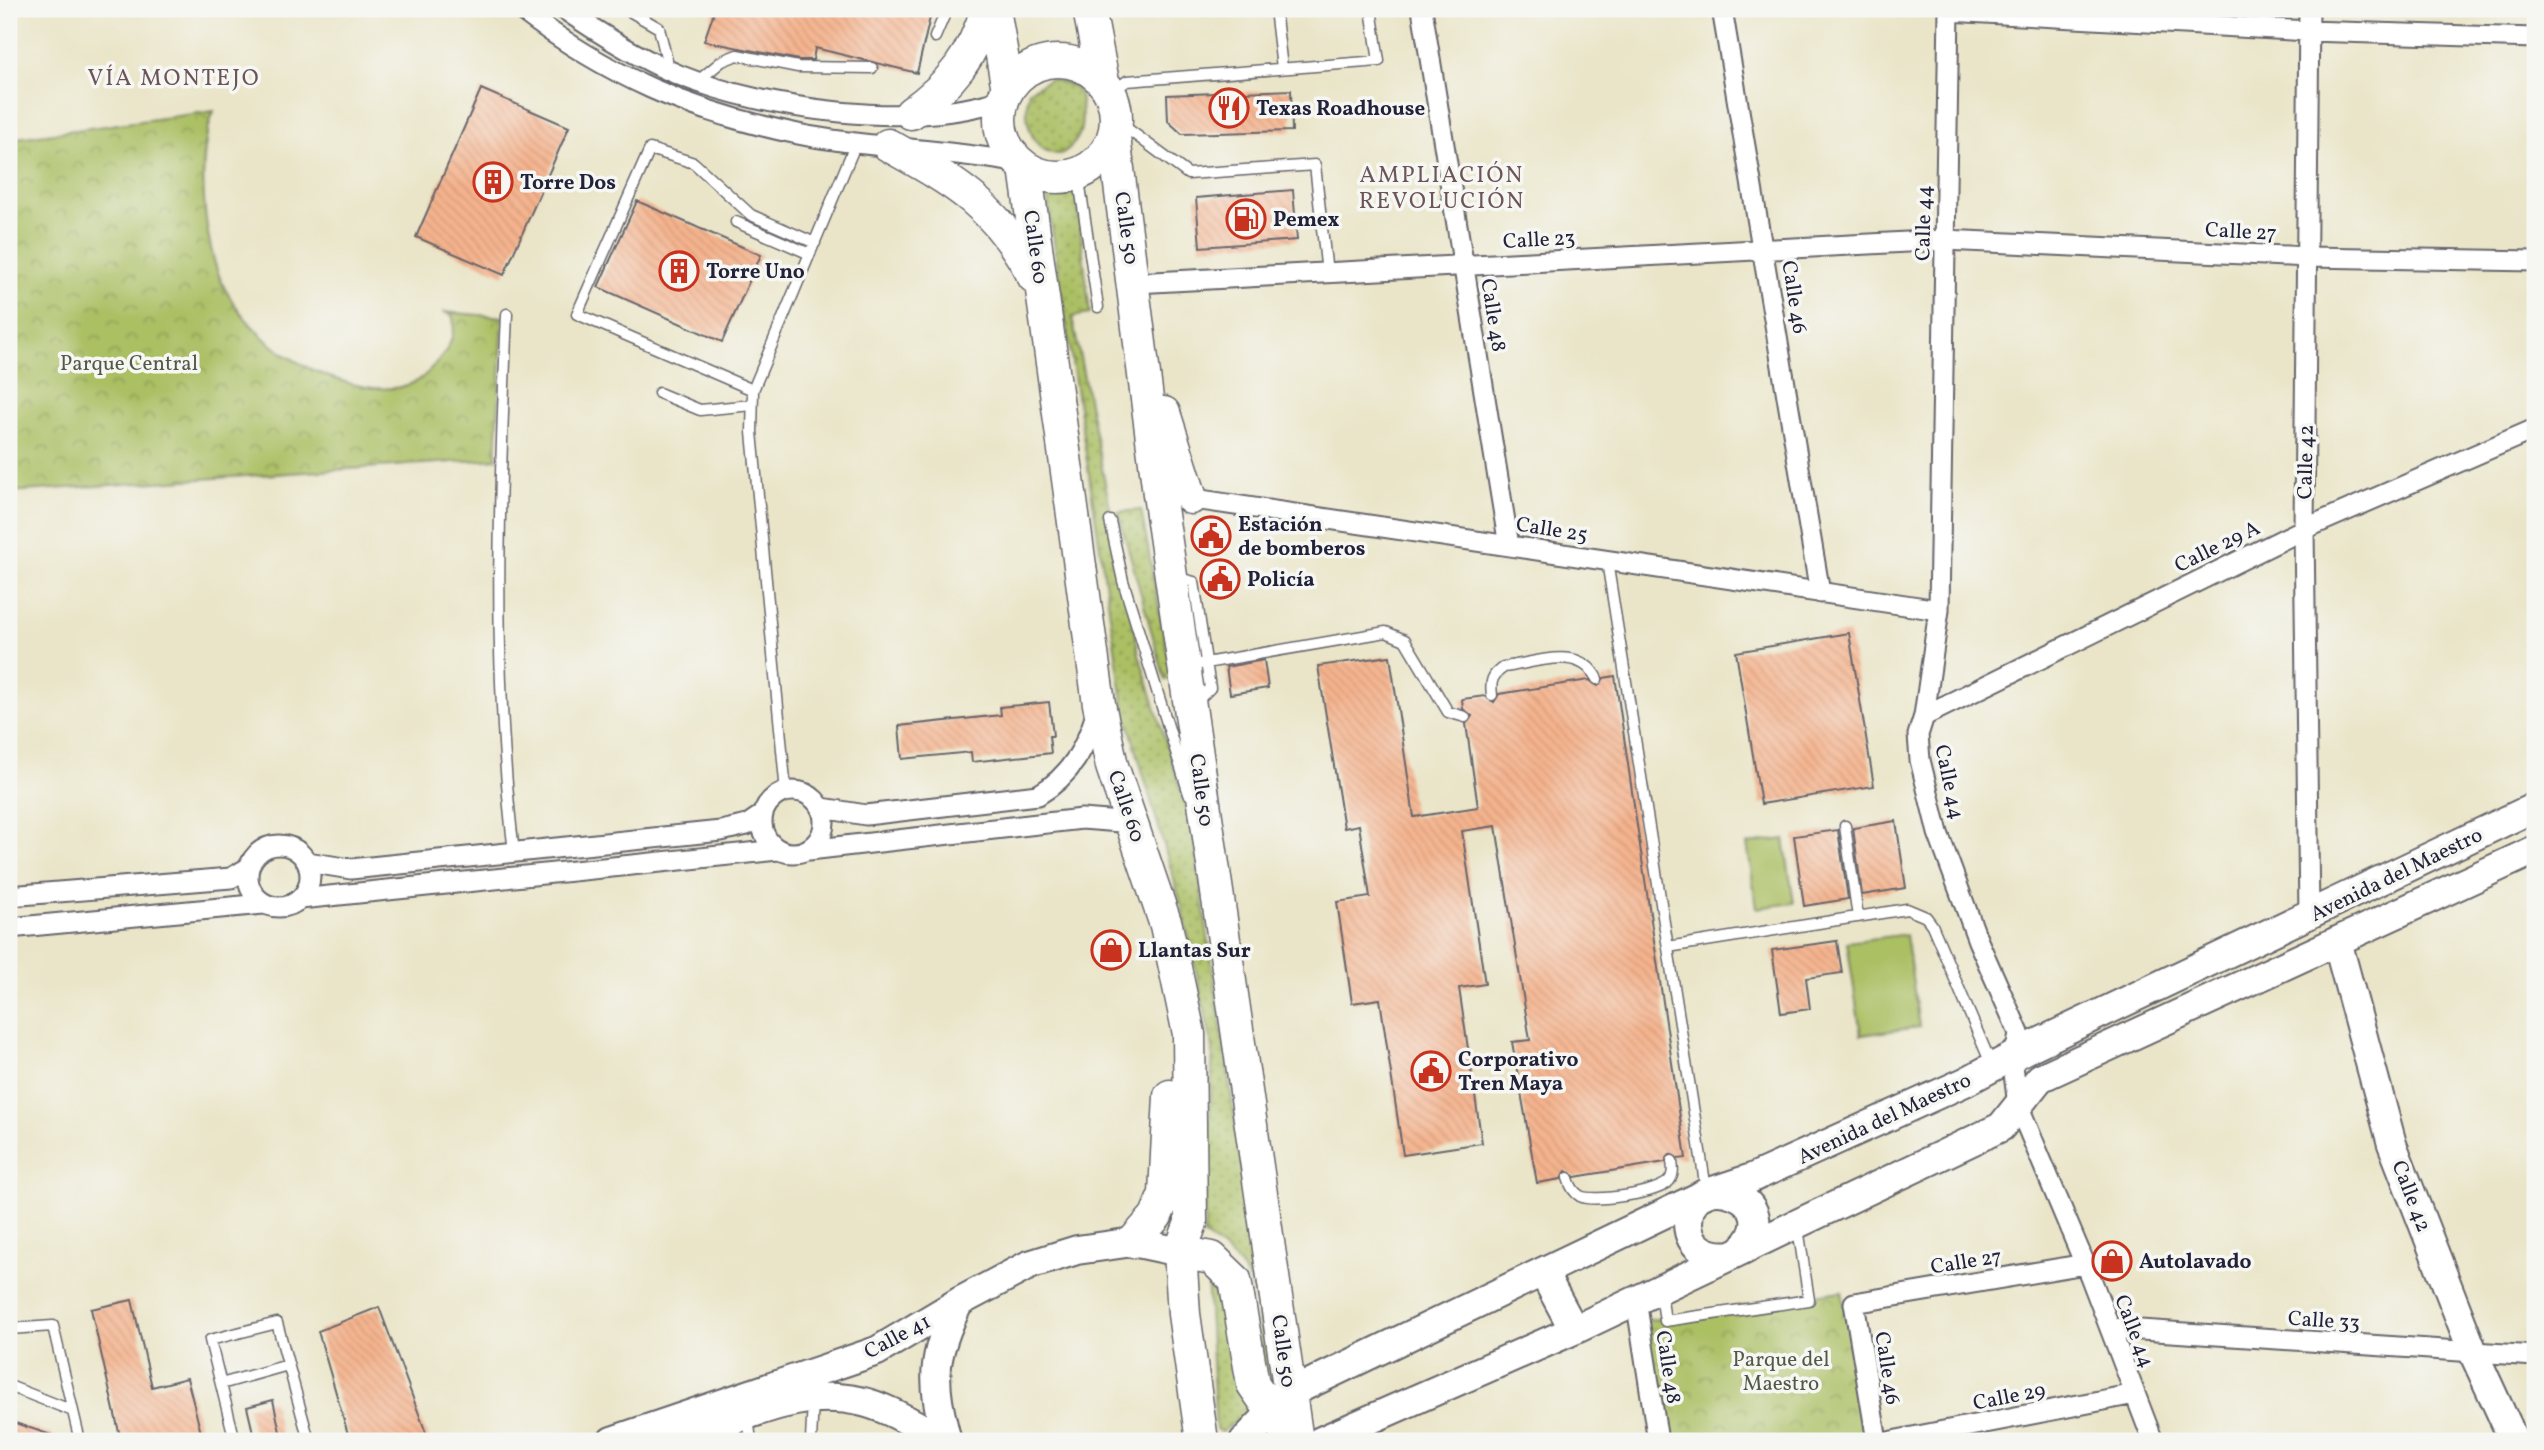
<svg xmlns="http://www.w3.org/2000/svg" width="2544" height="1450" font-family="Vollkorn,serif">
<defs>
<pattern id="grass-dots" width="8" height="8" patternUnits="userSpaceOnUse" patternTransform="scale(1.75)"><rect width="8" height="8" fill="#abbf63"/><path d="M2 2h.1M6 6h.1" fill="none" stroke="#8b9b53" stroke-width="1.8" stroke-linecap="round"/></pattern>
<pattern id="park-crowns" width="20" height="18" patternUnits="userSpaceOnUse" patternTransform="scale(1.75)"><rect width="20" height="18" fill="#abbf63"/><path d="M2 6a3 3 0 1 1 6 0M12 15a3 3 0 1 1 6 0" fill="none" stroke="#8b9b53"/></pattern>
<pattern id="building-back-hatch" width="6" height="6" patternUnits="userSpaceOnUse" patternTransform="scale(1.75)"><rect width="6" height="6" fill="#f5b38d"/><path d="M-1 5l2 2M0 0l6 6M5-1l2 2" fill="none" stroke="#d29a7b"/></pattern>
</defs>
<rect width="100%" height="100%" fill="#f6f6f2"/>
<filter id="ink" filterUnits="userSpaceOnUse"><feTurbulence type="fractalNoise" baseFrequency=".0143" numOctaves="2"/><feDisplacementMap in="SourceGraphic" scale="14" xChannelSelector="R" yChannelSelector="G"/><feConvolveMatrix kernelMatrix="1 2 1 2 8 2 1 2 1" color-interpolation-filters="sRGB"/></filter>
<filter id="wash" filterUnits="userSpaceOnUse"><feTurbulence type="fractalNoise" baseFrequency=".00686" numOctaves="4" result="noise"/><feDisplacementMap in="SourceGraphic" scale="28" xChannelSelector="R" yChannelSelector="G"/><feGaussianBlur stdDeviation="1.57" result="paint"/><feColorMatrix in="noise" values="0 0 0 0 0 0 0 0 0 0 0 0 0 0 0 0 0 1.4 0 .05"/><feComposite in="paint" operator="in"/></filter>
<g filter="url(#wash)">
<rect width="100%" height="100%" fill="#eae5c8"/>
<path fill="url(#grass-dots)" stroke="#66704f" stroke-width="2" d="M1050,79L1072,85L1080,94C1083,120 1086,139 1061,154C1029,154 1023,116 1029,91Z
M1076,193L1090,314L1072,317L1139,654L1192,827L1273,1381H1270L1264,1377C1257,1313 1266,1272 1204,1236L1213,1049L1182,907L1124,708L1047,195Z
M1141,510L1172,678L1165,680L1118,512Z
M1211,1275L1231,1291L1250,1413L1221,1432L1216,1429L1207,1277Z"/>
<path fill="url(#park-crowns)" stroke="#66704f" stroke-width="2" d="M214,111C195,155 203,247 225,289C235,307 250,325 265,339C296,368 375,404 417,381C427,375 436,364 443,355C451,345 457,327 452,315L443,312L503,317L496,459L9,492V139Z
M1842,1291L1866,1441H1663L1645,1321Z"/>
<path fill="#abbf63" stroke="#66704f" stroke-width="2" d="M1784,839L1794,903L1757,908L1747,844Z
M1906,934L1919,1027L1861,1035L1847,942Z"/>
<g id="blocks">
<path fill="url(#building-back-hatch)" d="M715,9H932L917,73L815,48L813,60H799L704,41Z
M481,89L569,127L504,275L416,237Z
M1291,90L1292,131L1182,134L1168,121L1167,95Z
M1293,190L1297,240L1200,247L1196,198Z
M637,201L761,255L722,342L598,287Z
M1849,633L1874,786L1761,804L1736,652Z
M1390,656L1414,817L1478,807L1466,724L1472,716L1463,709L1462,699L1485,696L1494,702L1499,694L1589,680L1598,686L1604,678L1615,676L1686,1158L1679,1159L1670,1154L1665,1162L1575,1177L1566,1171L1561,1179L1537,1183L1512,1042L1530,1040L1496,826L1462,831L1485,984L1459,988L1482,1143L1403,1155L1380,999L1352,1003L1337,902L1370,897L1359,825L1344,828L1318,666Z
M1264,660L1268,688L1230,694L1226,667Z
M1049,702L1053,736H1049L1051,753L972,762L971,752L902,759L899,726L1001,715L1000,707Z
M1896,821L1906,888L1862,895L1853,828Z
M1838,830L1848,899L1804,906L1794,836Z
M1837,941L1842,973L1806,978L1810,1009L1781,1013L1772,950Z
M132,1300L152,1387L187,1378L203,1441H121L91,1309Z
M379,1307L429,1441H350L318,1331Z
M273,1400L282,1441H255L247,1407Z
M9,1421L60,1438L59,1441H9Z"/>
</g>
</g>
<g filter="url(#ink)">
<use href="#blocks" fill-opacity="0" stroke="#68666c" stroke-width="2"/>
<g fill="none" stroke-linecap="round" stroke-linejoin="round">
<g stroke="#68666c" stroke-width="13">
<path id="lane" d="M626,9L659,28L669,69
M1275,9L1282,68
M935,37L947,9
M698,81L722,61L737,55L798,67L872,68
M1110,93L1127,81L1379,61L1371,9
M1117,121L1188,174L1315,165L1327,273
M1078,173L1098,307
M736,222L810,254
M507,314C499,493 492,674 514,852
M753,390L577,314L650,149L694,163L751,215L815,243
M659,393L700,410L752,405
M1110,521L1123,581L1189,794
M1607,561L1706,1189
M1175,577L1194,582L1210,688L1197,701
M1188,666L1386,632L1405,640L1448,712L1465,717
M1492,695C1490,681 1492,675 1504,667C1535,663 1580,644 1597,679
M786,792L752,432L753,390L856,143
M1845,826L1858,917
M1668,947L1907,909L1926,917L1932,925L1992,1066
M1568,1178C1570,1185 1573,1192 1580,1196C1593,1203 1659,1193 1669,1181C1674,1175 1673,1168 1672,1161
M1661,1293L1665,1321L1809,1300L1798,1228
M9,1329L53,1326L80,1441
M221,1384L288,1365
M9,1386L73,1411
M748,1417L751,1441
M235,1441L210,1340L277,1323L309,1441
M811,1441L813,1400"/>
</g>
<g stroke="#68666c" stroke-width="23">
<path id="street" d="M520,9C607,76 691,112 798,134C871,149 947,149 1020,163
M564,9C600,34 638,58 679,75C768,111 913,130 1004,99
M1422,9L1509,546
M1722,9L1820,593
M1949,9L1939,610L1924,716L1918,735L1920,760L1938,833L1978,941L2019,1033L2013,1066L2018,1105L2090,1276L2153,1441
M2309,9L2304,529L2309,915
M1949,11L2308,31L2535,38
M1135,283L1945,240L2308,257L2535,261
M1181,497L1939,610
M1924,716L2304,529L2535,429
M762 822a31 31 0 1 1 62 0a31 31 0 1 1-62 0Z
M822,808L866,815L1038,795C1071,776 1086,747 1097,711
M248 876a31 31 0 1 1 62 0a31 31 0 1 1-62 0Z
M809,850L1082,819L1133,823
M307,862L351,869L721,831L747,825L763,814
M9,896L231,878L248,868
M300,899L778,850
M9,928L263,904
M1636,1300L1658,1441
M2110,1328L2535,1356
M1877,1441L1854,1303L2085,1264
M1892,1441L2135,1394"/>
</g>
<g stroke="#68666c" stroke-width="32">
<path id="secondary" d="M2337,941L2392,1144L2473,1352L2514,1441
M1731,1255C1710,1258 1689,1248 1688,1224C1687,1161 1793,1199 1741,1250
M1543,1272L1574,1330
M612,1441L877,1351L959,1302L1029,1265L1077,1250L1133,1242L1180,1252
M678,1441C735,1421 797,1387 859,1401C889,1407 919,1428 947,1441
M947,1441C931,1381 931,1358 959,1302
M1244,1441L1290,1393L1707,1193L1752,1178L1965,1082L2032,1046L2535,807
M1321,1441L1574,1330L2001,1127L2040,1078L2535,850"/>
</g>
<g stroke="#68666c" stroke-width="35">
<path id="primary" d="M994,9L1008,90
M1089,9L1103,82
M1000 119a58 58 0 1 1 116 0a58 58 0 1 1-116 0Z
M911,113C951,84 973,57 987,9
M1114,137L1159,494L1297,1441
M888,145C956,183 996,205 1034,277
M1025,167L1099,704L1112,766L1166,925L1189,1034L1191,1223L1180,1252L1184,1314L1202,1441
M1164,413L1191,498
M1133,1242L1156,1216L1165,1194L1170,1096
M1180,1252L1212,1258L1235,1280L1253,1384L1292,1441"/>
</g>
<use href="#lane" stroke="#fff" stroke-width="10"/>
<use href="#street" stroke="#fff" stroke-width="19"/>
<use href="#secondary" stroke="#fff" stroke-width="28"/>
<use href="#primary" stroke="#fff" stroke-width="32"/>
</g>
</g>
<defs>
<g id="restaurant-ring" transform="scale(2.0125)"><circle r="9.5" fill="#f6f6f2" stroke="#c8321e" stroke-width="1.5"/><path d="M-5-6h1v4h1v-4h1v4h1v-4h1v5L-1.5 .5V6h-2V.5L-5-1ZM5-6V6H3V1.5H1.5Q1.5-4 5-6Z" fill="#c8321e"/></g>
<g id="building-ring" transform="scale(2.0125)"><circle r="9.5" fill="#f6f6f2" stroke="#c8321e" stroke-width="1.5"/><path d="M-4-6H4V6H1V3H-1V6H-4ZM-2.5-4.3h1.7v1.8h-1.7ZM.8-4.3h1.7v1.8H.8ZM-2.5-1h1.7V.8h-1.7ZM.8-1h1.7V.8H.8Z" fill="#c8321e"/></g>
<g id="fuel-ring" transform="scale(2.0125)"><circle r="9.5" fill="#f6f6f2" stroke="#c8321e" stroke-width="1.5"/><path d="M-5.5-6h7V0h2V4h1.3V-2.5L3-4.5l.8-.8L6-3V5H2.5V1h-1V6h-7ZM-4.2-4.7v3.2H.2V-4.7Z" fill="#c8321e"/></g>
<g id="civic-ring" transform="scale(2.0125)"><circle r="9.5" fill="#f6f6f2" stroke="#c8321e" stroke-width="1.5"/><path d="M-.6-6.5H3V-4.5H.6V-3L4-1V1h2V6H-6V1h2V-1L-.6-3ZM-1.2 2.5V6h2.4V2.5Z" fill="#c8321e"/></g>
<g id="shop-ring" transform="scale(2.0125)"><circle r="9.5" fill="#f6f6f2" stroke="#c8321e" stroke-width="1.5"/><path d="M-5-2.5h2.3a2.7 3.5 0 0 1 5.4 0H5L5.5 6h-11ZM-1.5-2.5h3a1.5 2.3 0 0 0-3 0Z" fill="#c8321e"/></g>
</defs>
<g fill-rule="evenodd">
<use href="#restaurant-ring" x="1229" y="108"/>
<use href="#building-ring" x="493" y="182"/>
<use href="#fuel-ring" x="1246" y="219"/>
<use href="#building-ring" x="679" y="271"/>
<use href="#civic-ring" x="1211" y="536"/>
<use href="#civic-ring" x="1220" y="579"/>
<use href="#shop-ring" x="1111" y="950"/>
<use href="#civic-ring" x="1431" y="1071"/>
<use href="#shop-ring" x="2112" y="1261"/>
</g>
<g text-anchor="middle" stroke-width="7" stroke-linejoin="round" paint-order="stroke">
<g font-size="21" font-weight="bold" fill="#22223b" stroke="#f6f6f2" text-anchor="start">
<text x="1256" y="115">Texas Roadhouse</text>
<text x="520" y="189">Torre Dos</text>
<text x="1273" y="226">Pemex</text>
<text x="706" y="278">Torre Uno</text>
<text x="1238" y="531">Estación<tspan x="1238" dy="24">de bomberos</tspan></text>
<text x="1247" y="586">Policía</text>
<text x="1138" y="957">Llantas Sur</text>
<text x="1458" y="1066">Corporativo<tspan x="1458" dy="24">Tren Maya</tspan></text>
<text x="2139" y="1268">Autolavado</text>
</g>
<g font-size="21" fill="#22223b" stroke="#f6f6f2">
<text transform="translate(1923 223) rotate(-89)" y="7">Calle 44</text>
<text transform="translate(1127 228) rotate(82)" y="7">Calle 50</text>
<text transform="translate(2241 231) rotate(3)" y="7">Calle 27</text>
<text transform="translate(1539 239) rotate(-3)" y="7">Calle 23</text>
<text transform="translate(1036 247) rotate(82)" y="7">Calle 60</text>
<text transform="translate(1795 297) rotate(81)" y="7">Calle 46</text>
<text transform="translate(1494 315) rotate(81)" y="7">Calle 48</text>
<text transform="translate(2305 462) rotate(-89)" y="7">Calle 42</text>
<text transform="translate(1552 529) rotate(9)" y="7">Calle 25</text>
<text transform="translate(2217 546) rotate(-26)" y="7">Calle 29 A</text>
<text transform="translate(1950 782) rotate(78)" y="7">Calle 44</text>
<text transform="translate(1202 790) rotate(82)" y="7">Calle 50</text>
<text transform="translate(1127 806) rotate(71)" y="7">Calle 60</text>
<text transform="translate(2396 874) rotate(-26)" y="7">Avenida del Maestro</text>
<text transform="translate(1884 1118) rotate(-25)" y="7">Avenida del Maestro</text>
<text transform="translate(2412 1196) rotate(69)" y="7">Calle 42</text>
<text transform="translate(1966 1261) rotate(-9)" y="7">Calle 27</text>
<text transform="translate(2324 1320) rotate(4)" y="7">Calle 33</text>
<text transform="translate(2135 1331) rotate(69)" y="7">Calle 44</text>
<text transform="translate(897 1336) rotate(-28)" y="7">Calle 41</text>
<text transform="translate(1284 1351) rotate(82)" y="7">Calle 50</text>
<text transform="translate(1669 1367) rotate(81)" y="7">Calle 48</text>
<text transform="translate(1888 1368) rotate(81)" y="7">Calle 46</text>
<text transform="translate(2009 1396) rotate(-11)" y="7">Calle 29</text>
</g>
<g font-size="21" fill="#525949" stroke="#f6f6f2">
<text x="129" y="370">Parque Central</text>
<text x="1781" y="1366">Parque del<tspan x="1781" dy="24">Maestro</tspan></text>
</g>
<g font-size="23" letter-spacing="2" fill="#6c5558" stroke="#f6f6f2">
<text x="174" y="85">VÍA MONTEJO</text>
<text x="1442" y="182">AMPLIACIÓN<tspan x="1442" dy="26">REVOLUCIÓN</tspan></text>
</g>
</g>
<rect width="2544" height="1450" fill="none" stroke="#f6f6f2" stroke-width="35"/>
</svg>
